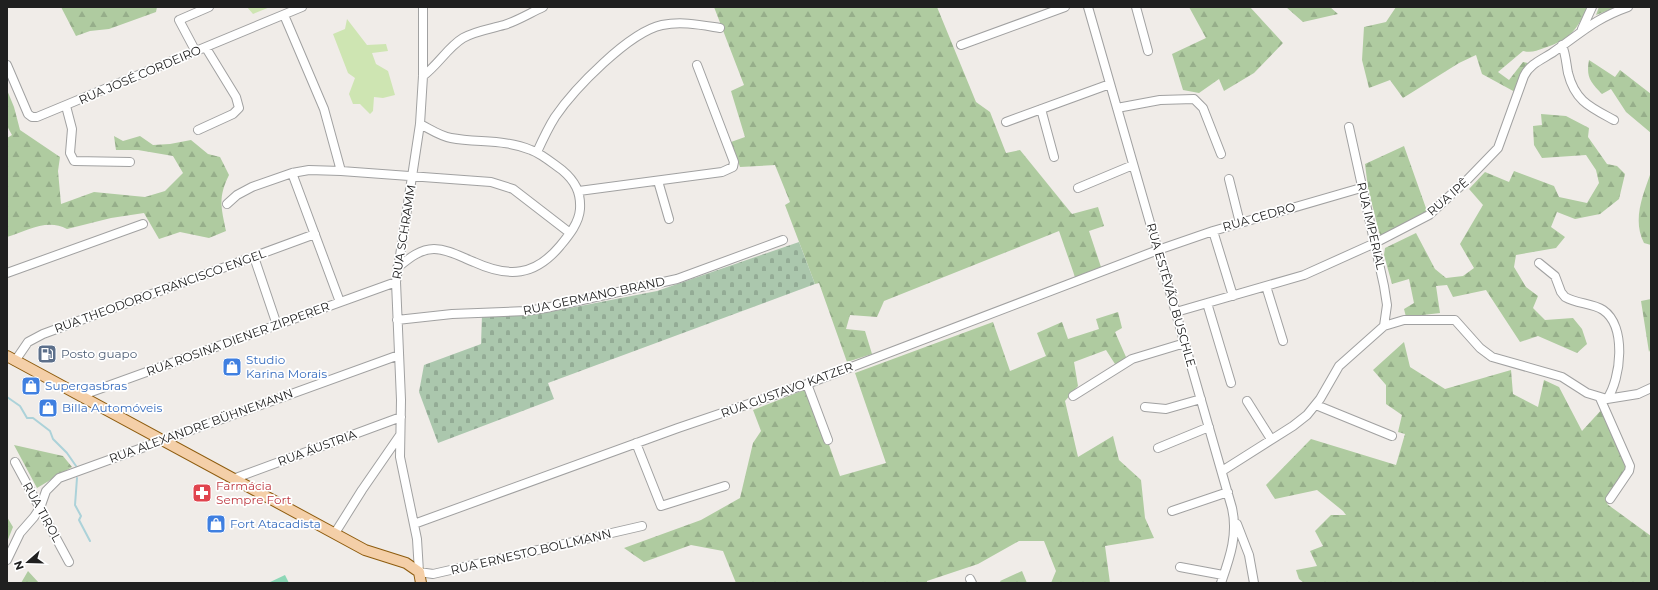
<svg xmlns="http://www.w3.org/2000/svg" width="1658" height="590" font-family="Montserrat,sans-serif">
<defs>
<pattern id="forest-firs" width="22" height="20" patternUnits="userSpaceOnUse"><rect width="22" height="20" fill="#afcba0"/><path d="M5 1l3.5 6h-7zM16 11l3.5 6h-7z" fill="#96ae8a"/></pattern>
<pattern id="cemetery-stones" width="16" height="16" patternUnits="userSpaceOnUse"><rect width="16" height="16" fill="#abc7ad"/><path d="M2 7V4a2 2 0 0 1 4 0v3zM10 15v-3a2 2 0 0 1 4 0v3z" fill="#93ab95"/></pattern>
</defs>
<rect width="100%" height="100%" fill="#f0ece8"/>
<path fill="#cee5b2" d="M247,7H270L253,14Z
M347,19L367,45L386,44L388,51L372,53L376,64L388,71L395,95L383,98L374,97L373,111L370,114L360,104H353L349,94L355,78L348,73L333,34L345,29Z"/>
<path fill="url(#forest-firs)" d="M61,7H157L156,12L109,29L90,31L76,36Z
M714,7H937L976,102L990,112L1006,153L1020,150L1072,214L1098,207L1104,226L1089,231L1101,267L1075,277L1059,231L884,301L877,317L850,315L846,329L865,331L872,354L847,362L819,283L815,284L785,205L790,202L775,165L740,167L731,142L745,137L731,91L744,85Z
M1189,7H1250L1283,43L1254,73L1224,91L1219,79L1199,93L1183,90L1172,54L1206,38Z
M1286,7H1330L1338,14L1303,22Z
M1396,7H1588C1577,30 1569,40 1544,48C1536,51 1531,53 1523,51L1498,72L1509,80L1523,62L1528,63L1523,69L1515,92L1482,74L1476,55L1459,63L1403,98L1390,80L1369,88L1362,60L1364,27L1386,22Z
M1599,7H1617L1596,15Z
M1589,60L1615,77L1620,70L1651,94V133L1626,112L1611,89L1602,94C1590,82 1586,77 1589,60Z
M7,90L14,107L20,130L60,157L58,171L61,204L94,192L145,197L165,191L183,173L173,156L138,150H116L114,136L123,141L140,136L153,145L170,144L191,140L208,154L220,157L229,175C218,197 221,207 226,231L209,238L180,232L159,239L144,213L111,218L67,229C47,218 27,231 7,237V138L12,135L7,126Z
M1541,114L1566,116L1589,128L1588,137L1607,164L1617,166L1625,174L1619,199L1600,214L1575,219L1557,212L1551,227L1565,237L1556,248L1516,255L1514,267L1526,287L1538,296L1533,308L1545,320L1573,318L1582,329L1587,344L1577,353L1538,336L1520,342L1486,290L1453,297L1447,285L1436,286L1440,313L1406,317L1404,309L1414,303L1409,279L1392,284L1384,255L1385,248L1416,233L1435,269L1446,278L1463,276L1474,268L1460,244L1483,205L1469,189L1485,172L1509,182L1514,171L1554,186L1559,197L1587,203L1599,183L1596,170L1586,155L1542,158L1534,145L1533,126L1542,125Z
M1404,146L1427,211L1386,235L1381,236L1379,232L1368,188L1365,164Z
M1651,172V245L1644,243C1632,220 1643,195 1651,172Z
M1651,299V348L1649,352L1641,301Z
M1118,312L1122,328L1115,332L1126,357L1120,365L1115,364L1106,350L1074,362L1078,386L1065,401L1078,457L1113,436L1119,460L1141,480L1145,518L1154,538L1105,546L1110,583H1051L1056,571L1044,541H1019L978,564L927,581V583H736L723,551L691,545L644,562L624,548L701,520L740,498L753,443L761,431L753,410L809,388L840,476L886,463L855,373L993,322L1010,371L1046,356L1037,333L1062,322L1068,339L1099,329L1096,319Z
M1404,342L1410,367L1445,389L1511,370L1513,394L1538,407L1544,380L1559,387L1582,431L1604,407L1629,471L1607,504L1651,536V583H1304L1299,579L1296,570L1317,566L1310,551L1323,546L1315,531L1331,515H1346L1343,511L1317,490L1275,499L1266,485L1311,439L1396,465L1405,434L1398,432L1402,415L1386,404V385L1373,370Z
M14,445L63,456L72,467L37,488Z
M7,517L13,527L7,542Z
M28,571L39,583H21Z
M1022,571L1027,583H1001L1000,581Z"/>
<path fill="url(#cemetery-stones)" d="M799,242L815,284L548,383L554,399L438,443L419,392L424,365L481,344L482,315H534L657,291Z"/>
<path fill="#8dd7b6" d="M285,575L289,583H268Z"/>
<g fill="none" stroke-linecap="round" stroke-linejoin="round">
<path stroke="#acd2d9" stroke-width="2" d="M7,397L20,406L27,418H33L50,431L53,439L67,453L76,466
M77,478L75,505L81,516L79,520L90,541"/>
<g stroke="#a1a1a1" stroke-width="10">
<path id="minor" d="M423,7V76L420,124L396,282L401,400L400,457L417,539L419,572L433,574L642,526
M1088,7L1232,508C1238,535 1230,557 1221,583
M1136,7L1148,51
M284,15L324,109L341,171
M1582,29L1592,7
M961,45L1065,7
M1562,45C1566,55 1566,63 1568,73C1575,101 1590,107 1614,120
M196,52L179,20L209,7
M7,65L28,114L32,117H37L302,7
M423,76C438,65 448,47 463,38C475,31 490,29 504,25C517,21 530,13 543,7
M66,106L72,129L70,153L74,161L130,162
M1117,108L1160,100L1194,99L1203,108L1221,154
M1041,109L1054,157
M1006,122L1110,84
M1349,127L1384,286L1387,305L1384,326
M198,130L233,114L239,108L236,97L206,48
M537,152C542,141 548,128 555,117C574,89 629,32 662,25C682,21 701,25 720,28
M292,173L340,302
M1229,179L1240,223
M658,181L669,219
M1078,188L1133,165
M579,191L722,172L733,167L734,162L697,65
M227,204L237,195L252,187L292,173L309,170L341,171L491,182L513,189L570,233
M1213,231L1233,296
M254,257L277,325
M397,268C407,260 419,249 434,249C448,249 461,257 474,262C509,278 535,276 560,246C569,235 579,223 580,209C581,192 575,181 562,170C552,163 542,154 531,150C505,139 478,143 451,138C440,136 430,129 420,124
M7,273L143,224
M1266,286L1283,341
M1207,303L1231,383
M1176,312L1304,275L1375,243L1429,215L1467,180L1498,148L1524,76C1530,64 1541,60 1552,53C1580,34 1594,19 1628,7
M397,320L452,314L526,311L546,308L677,279L783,240
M15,361L28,342L43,334L315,234
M807,384L828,440
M80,396L396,282
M1073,396L1132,359L1185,343
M1600,398L1630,466L1629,471L1610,499
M1607,399L1638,394L1651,388
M1247,401L1271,439
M1316,405L1392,436
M1145,407L1166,409L1201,399
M636,443L661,506L725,486
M1158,448L1209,427
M15,462L69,562
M1222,471L1293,426L1307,415L1320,399L1339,366L1384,326L1404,320H1455L1480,348L1492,357L1562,377L1587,393L1607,399C1621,379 1627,326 1603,310C1592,303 1577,304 1565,297L1561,292L1555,276L1539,263
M233,479L401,417
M1172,511L1228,492
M414,524L678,428L807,384L1158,250L1213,231L1361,188
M1237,524L1249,555L1254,583
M335,533L362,490L400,435
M7,560L20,533L34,517L40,508L46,491L59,478L399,355
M1180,567L1223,575
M970,579L972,583"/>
</g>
<g stroke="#8e5c0e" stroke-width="12">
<path id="major" d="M7,356L365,550L406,563L419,572L421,583"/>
</g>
<use href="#minor" stroke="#fff" stroke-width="8"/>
<use href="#major" stroke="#f4cfa8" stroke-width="10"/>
</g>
<defs>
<g id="fuel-square" transform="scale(1)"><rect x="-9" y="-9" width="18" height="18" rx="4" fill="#5c6f8a" stroke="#fff"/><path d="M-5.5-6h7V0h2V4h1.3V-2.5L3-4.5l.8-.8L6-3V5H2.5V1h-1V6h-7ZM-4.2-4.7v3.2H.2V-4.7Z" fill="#fff"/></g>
<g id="shop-square" transform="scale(1)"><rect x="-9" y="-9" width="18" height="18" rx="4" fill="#3f7fe0" stroke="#fff"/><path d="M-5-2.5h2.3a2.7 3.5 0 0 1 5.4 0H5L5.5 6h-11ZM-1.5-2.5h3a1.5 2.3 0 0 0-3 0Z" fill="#fff"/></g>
<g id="pharmacy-square" transform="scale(1)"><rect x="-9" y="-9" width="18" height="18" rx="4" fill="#e0444e" stroke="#fff"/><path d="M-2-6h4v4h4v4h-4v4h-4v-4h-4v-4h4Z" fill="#fff"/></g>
</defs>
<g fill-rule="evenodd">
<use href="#fuel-square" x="47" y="354"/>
<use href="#shop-square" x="232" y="367"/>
<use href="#shop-square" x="31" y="386"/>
<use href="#shop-square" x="48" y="408"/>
<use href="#pharmacy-square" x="202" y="493"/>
<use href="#shop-square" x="216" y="524"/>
</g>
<g text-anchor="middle" stroke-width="3.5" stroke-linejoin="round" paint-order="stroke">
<g font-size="12" fill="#202020" stroke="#fff">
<text transform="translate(140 75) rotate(-23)" y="4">RUA JOSÉ CORDEIRO</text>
<text transform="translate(1448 197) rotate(-41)" y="4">RUA IPÊ</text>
<text transform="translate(1259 217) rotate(-16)" y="4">RUA CEDRO</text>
<text transform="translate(1371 226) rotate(77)" y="4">RUA IMPERIAL</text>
<text transform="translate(404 232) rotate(-81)" y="4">RUA SCHRAMM</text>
<text transform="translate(160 291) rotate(-20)" y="4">RUA THEODORO FRANCISCO ENGEL</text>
<text transform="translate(1171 295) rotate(74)" y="4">RUA ESTÊVÃO BUSCHLE</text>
<text transform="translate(594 296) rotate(-12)" y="4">RUA GERMANO BRAND</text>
<text transform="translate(238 339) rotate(-20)" y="4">RUA ROSINA DIENER ZIPPERER</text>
<text transform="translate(787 390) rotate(-20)" y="4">RUA GUSTAVO KATZER</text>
<text transform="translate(201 426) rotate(-20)" y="4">RUA ALEXANDRE BÜHNEMANN</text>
<text transform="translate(317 448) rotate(-20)" y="4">RUA ÁUSTRIA</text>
<text transform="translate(42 512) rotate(61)" y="4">RUA TIROL</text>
<text transform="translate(531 552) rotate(-13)" y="4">RUA ERNESTO BOLLMANN</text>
</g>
<g font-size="12" fill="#4e5e75" stroke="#fff" text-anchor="start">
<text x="61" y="358">Posto guapo</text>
</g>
<g font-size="12" fill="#366cbe" stroke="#fff" text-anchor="start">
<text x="246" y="364">Studio<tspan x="246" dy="14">Karina Morais</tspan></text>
<text x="45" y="390">Supergasbras</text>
<text x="62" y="412">Billa Automóveis</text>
<text x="230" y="528">Fort Atacadista</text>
</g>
<g font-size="12" fill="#be3a42" stroke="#fff" text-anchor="start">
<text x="216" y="490">Farmácia<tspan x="216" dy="14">Sempre Fort</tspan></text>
</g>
</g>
<rect width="1658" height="590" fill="none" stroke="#202020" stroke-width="16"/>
<g transform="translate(28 562) rotate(250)" stroke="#ffffff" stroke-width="3" paint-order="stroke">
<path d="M0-3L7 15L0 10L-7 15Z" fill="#202020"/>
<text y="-6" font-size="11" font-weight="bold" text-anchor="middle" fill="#202020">N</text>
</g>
</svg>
